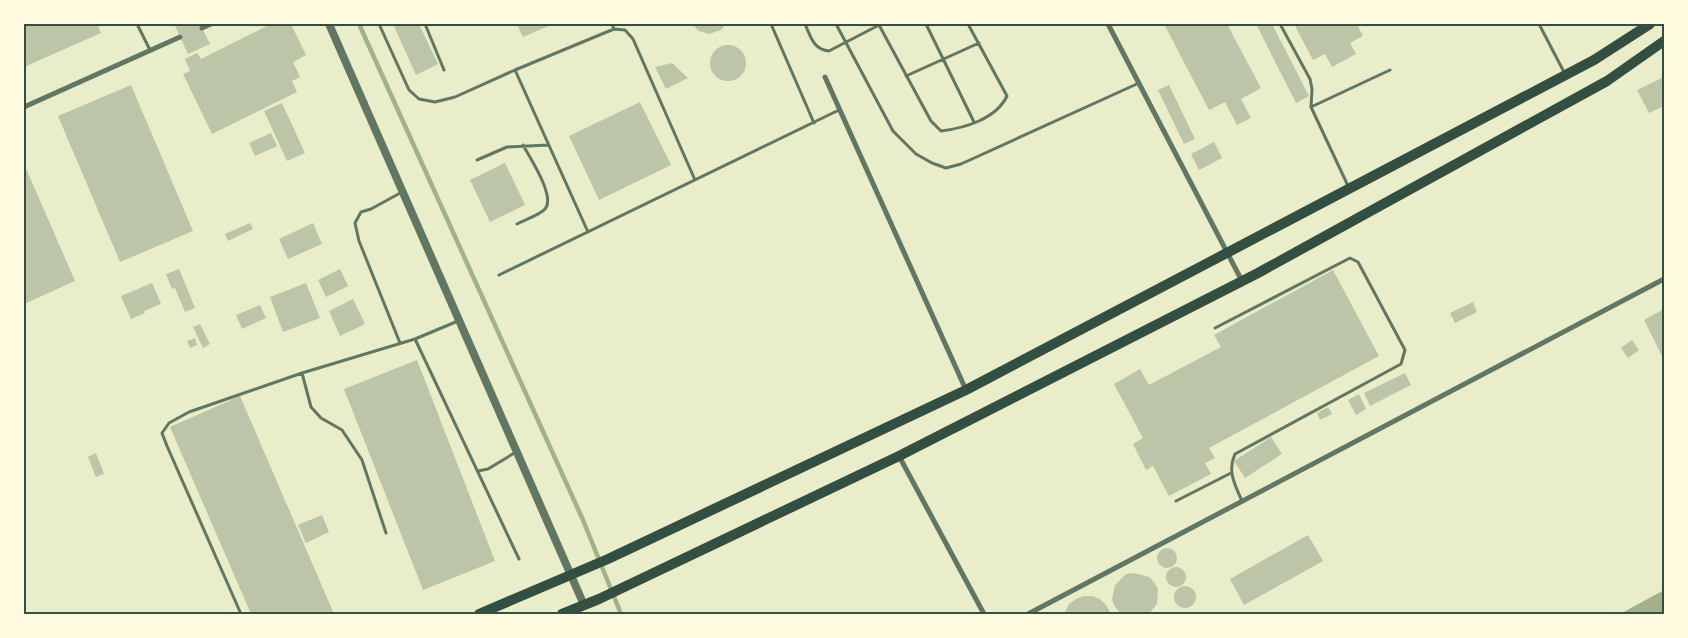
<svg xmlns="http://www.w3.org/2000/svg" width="1688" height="638" font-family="Manrope,sans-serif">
<rect width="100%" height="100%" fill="#e9edc9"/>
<path fill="#a3b18a" d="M1664,590V614H1620Z"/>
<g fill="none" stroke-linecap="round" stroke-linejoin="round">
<path stroke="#a3b18a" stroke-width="4.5" d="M359,24L583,520L621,614"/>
</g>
<path fill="#bcc5a7" d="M24,24H97L101,33L24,67Z
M180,24H200L210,44L188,54L175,26Z
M271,24H291L306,55L293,62L300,77L292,81L297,92L212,134L183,74L190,71L185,59L197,53L201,59Z
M393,24H419L438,64L416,75Z
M517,24H553L523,37Z
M692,24H726L721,30L709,34L699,31Z
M1164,24H1227L1261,88L1241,99L1251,118L1237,125L1225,102L1209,110Z
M1256,24H1272L1309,96L1296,103Z
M1294,24H1357L1363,36L1350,43L1356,54L1332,67L1325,54L1313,60Z
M710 63a18 18 0 1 1 36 0a18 18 0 1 1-36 0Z
M672,63L688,78L666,89L655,67Z
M1664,77V106L1649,113L1637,90Z
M131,85L193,231L120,262L58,116Z
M1169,85L1195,139L1184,144L1158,90Z
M640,102L671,165L599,200L569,136Z
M282,103L305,153L287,161L264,111Z
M271,133L277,146L255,156L249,143Z
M1214,142L1222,158L1199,170L1191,154Z
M505,163L525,205L490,222L470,180Z
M24,164L75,281L24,304Z
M250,223L253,229L228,241L225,234Z
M313,223L322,244L288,259L279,239Z
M179,269L195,308L185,312L175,288L172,289L166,274Z
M340,269L348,286L326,297L318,280Z
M1333,270L1379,356L1209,448L1215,458L1205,463L1211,474L1169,496L1153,466L1146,470L1133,444L1143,438L1114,384L1140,369L1149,385L1221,347L1214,335Z
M152,283L161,304L144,311L145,313L131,319L121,296Z
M306,283L320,318L283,332L270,297Z
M353,299L365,324L340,336L329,311Z
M1473,302L1477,312L1455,323L1450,313Z
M260,305L266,318L242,329L236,315Z
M1664,309V360L1644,320Z
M200,324L210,344L203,348L193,327Z
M195,338L197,345L190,348L187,341Z
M1632,340L1639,350L1628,358L1621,348Z
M417,360L495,561L423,590L344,389Z
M1405,373L1411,385L1370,406L1364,393Z
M1359,394L1366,409L1356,415L1348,400Z
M240,396L334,614H251L170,427Z
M1328,407L1332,414L1320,420L1317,413Z
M1271,437L1282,454L1245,478L1234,461Z
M96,453L104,474L96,477L88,457Z
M322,515L329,532L306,543L298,525Z
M1308,535L1323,561L1244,605L1230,579Z
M1157 558a10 10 0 1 1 20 0a10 10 0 1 1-20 0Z
M1166 577a10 10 0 1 1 20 0a10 10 0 1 1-20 0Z
M1134,573L1149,577L1154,582L1158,589L1157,604L1149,614H1121L1115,607L1112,600L1115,585L1126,574Z
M1174 597a11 11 0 1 1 22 0a11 11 0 1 1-22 0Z
M1084,596H1092L1100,599L1106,605L1111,614H1064L1069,604L1076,599Z"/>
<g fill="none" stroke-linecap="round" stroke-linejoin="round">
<path stroke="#617663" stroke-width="3" d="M137,24L150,50
M379,24L409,90L419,99L435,102L455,97L515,70L614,29L625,30L633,39L695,180
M425,24L444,70
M612,24L614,29
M771,24L814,123
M805,24C811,37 813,49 829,51L881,24
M836,24L893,131L916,154L932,163L946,168L961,164L1139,83
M926,24L974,122
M1280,24L1310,79L1312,89L1311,107L1349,188
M1539,24L1565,74
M879,25L931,121L941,131C965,128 996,119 1007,96L968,24
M515,70L588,232
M906,76L979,43
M1311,107L1390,70
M477,160L507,147L548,145
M517,224C524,220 540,215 545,209C556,197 530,158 523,145
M499,275L839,110
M1215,328L1350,258L1358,262L1405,350L1401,364L1235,454C1227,471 1235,485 1242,501
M415,339L519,559
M400,343L359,241L355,223L361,212L371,209L402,192
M302,373L311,407L321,418L342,430L362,460L386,533
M478,471L488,469L516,452
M1176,501L1231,473
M241,614L167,446L162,433L169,423L189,412L302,373L415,339L458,321"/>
<path stroke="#617663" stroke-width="5" d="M1108,24L1242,281
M202,28L211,24
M825,77L966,390
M24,107L180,37
M899,456L984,614
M1028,614L1664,279"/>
<path stroke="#617663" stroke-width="8" d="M329,24L584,605"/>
<path stroke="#344e41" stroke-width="10" d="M479,614L608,559L966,390L1594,60L1650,24
M562,614L599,599L899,456L1258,273L1607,81L1664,41"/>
</g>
<rect width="1688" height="638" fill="none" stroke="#fefae0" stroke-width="50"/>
<rect x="25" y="25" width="1638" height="588" fill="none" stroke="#344e41" stroke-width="2"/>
</svg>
